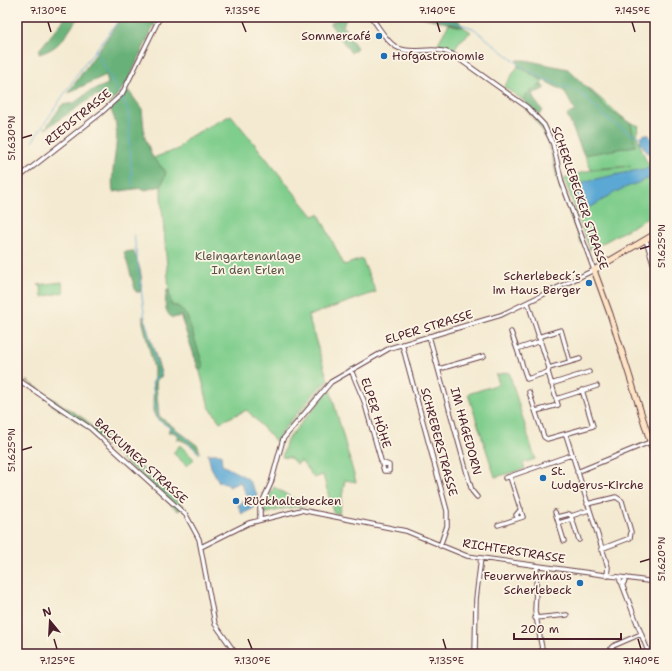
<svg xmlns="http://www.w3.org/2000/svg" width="672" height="671" font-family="'Shantell Sans',sans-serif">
<rect width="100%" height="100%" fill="#fcf5e5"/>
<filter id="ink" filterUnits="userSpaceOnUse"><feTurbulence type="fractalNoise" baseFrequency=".025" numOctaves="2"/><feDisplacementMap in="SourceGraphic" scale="8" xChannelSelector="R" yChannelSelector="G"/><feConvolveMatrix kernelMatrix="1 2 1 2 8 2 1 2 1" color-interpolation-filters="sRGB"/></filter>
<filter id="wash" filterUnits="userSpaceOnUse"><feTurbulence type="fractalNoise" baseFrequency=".012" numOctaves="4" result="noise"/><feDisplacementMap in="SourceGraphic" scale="16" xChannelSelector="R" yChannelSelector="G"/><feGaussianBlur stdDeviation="0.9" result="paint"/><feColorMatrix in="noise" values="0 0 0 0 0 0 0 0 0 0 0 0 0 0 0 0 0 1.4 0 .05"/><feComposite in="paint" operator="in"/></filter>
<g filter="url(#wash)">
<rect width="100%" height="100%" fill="#f4ead1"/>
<path fill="#80ce8d" stroke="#65765c" d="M449,24L463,27L471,32L459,42L453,51L437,45Z
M518,66L543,81L540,86L529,91L530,93L523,100L504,87Z
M588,88L627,121L639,126L636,134L647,163L655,161V202L653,204L655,214L590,250L564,178L591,170L631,166L591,169L576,137Z
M231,115L313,216L319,214L344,265L362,259L376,292L308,316L328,380L320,386L280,433L278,444L247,410L220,422L209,407L200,372L177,306L171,305L170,301L161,196V186L166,172L153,158L178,149L187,138Z
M62,282L64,292L42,297L41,286L38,285Z
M354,366L330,381L284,435H281L322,387Z
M509,372L535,459L523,463L525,469L495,477L468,394L499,384L496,375Z
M330,389L356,482L345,480L339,514L333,512L323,475L314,478L301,461L297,464L290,458L282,457L287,440Z
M180,445L194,459L187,466L173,453Z
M274,487L306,506L286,508L264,514L265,507Z"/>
<path fill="#68b178" stroke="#596852" d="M66,17H79C66,34 61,48 39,54V50Z
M122,17H158L127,83L110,104L96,95L45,129L62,105L74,103L89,92L108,84L106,75L68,93Z
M339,17H347L343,26L357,48L351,53L330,24Z
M422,17H456L463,27Z
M517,60H525L568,69L611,112L631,123L636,146L584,155L567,115L575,111L564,91L524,70L518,66Z
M542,85L545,89L531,94L535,97L533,98L543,111L539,115L524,102L523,99L525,95L530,93L529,91Z
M128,90L142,109L145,138L153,158L166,172L161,186L145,190L142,188L113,192C109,165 125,133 110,109Z
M525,109L541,123L548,135L559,177L583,243H581C573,222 564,201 558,180C549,148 550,134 525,109Z
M133,251C139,263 144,278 140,292H136L124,252Z
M167,290H169L171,305L179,307L187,316L204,368L199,370L181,316L172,318C163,310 165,301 167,290Z
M143,316L162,376L157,379L156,385L159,416L198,446L200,453C194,447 186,441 177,439L179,436L173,432H168L170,427L156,418L153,411L154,369L143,323Z
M26,380L53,399L86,420L92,428L105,437L120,452L139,463L147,475L174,496L185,507L178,511L90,430L52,405L51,400Z"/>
<path fill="#5ba8d4" stroke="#526480" d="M645,134L649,135L654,143V154L648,153L640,142L641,137Z
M653,167L655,168L654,176C640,183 626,186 612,194C598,202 575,224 577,187L586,181Z
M208,454H221L222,465L247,478L257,494L254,508L242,514L238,505L249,499L240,482L229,487V485L219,482L211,467Z"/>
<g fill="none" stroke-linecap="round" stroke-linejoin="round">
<path stroke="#5ba8d4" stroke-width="1" d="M436,17L473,28L522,67L542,78L580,92L605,117L628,132L641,137
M96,50L118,92L123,99L128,111L132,185
M32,142L81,69L121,17
M134,235L145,319L159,374L152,383L158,420L183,436L199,454"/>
</g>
</g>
<g filter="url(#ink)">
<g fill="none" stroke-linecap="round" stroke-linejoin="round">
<g stroke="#643d44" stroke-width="5.5">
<path id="street" d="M17,179L101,113L122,94L160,17
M646,240L655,269
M528,303L549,368L548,372L558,405L536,411
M511,332L517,349
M429,336L472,491L477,497
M538,337L561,330L570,362
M541,341L517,349L527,379L548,372
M402,344L447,511V526L440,546
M549,368L580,359
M439,369L484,356
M351,370L364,401L384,471H389V465L381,462
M17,379L90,428L186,515L199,539L215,624L236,654
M551,384L589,372
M529,392L544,437L547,439L593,426L582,390
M556,399L597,386
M566,435L608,567L607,576
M577,472L650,442
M505,478L571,455
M587,504L616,497L622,501L631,532L630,538L601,549
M555,512L564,541
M571,516L579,540
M557,517L569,514L571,516L589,510
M518,518L516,515L521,509
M260,519V507L271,483L283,439L331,382L390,348L501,315L594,270L562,183L553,144L544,125L527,107L452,54C431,44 408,58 392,44C384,37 378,26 371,17
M559,523L572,519
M498,525L523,517L510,477
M201,547L249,523L301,510L406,531L467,556L655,582
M537,566L535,611L543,654
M620,578V581L623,584L626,579
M622,584L649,654
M535,618L567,615
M475,654L476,599L481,558
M614,654L611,648L613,646L641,634"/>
</g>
<g stroke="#643d44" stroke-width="7">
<path id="secondary" d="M655,234L594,270L610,314L655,457"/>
</g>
<use href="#street" stroke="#fff" stroke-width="3.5"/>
<use href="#secondary" stroke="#fee4c5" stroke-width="5"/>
</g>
</g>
<path fill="none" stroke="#4a1f2b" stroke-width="1.5" d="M48,22L51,32M242,22L246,32M437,22L440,32M632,22L635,32M22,138L32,135M640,249L650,246M22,450L32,447M640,562L650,559M54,639L57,649M248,639L252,649M443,639L446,649M638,639L641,649"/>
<g fill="#1f6fb2" stroke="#fcf5e5" stroke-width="1.5">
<circle cx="379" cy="36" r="4"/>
<circle cx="384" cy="56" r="4"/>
<circle cx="589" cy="283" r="4"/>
<circle cx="543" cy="478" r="4"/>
<circle cx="236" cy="501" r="4"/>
<circle cx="580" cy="583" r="4"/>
</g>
<g text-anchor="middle" stroke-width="3.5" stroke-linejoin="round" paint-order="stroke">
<g font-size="12" fill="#4a1f2b" stroke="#fcf5e5" text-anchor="end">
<text x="371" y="40">Sommercafé</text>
<text x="392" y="60" text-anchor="start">Hofgastronomie</text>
<text x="581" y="280">Scherlebeck´s<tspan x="581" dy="14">im Haus Berger</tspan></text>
<text x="551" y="475" text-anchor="start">St.<tspan x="551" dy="14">Ludgerus-Kirche</tspan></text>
<text x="244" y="505" text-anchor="start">Rückhaltebecken</text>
<text x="572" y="580">Feuerwehrhaus<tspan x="572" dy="14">Scherlebeck</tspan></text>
</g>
<g font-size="12" fill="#4a1f2b" stroke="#fcf5e5">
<text transform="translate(78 117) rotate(-39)" y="4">RIEDSTRASSE</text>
<text transform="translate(580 198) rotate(71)" y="4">SCHERLEBECKER STRASSE</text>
<text transform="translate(429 327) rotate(-17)" y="4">ELPER STRASSE</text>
<text transform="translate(376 413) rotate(72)" y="4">ELPER HÖHE</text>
<text transform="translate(466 431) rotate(75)" y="4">IM HAGEDORN</text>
<text transform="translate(439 442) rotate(75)" y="4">SCHREBERSTRASSE</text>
<text transform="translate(141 461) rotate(42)" y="4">BACKUMER STRASSE</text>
<text transform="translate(514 551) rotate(9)" y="4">RICHTERSTRASSE</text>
</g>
<g font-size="12" fill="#5a5448" stroke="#fcf5e5">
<text x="248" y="260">Kleingartenanlage<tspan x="248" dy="14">In den Erlen</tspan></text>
</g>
</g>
<rect width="672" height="671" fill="none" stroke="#fcf5e5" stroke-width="44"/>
<g transform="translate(50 621) rotate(342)" stroke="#fcf5e5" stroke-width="3" paint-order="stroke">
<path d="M0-3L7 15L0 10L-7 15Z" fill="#4a1f2b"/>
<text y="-6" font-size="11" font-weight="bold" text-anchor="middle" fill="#4a1f2b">N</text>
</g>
<path d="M514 633v6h107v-6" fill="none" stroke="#4a1f2b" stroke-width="2"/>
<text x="520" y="633" font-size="12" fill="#4a1f2b" stroke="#fcf5e5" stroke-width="3" paint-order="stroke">200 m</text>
<rect x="22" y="22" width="628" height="627" fill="none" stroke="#4a1f2b" stroke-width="1.5"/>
<g font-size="10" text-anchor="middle" fill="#4a1f2b">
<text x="48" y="14">7.130°E</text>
<text x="242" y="14">7.135°E</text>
<text x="437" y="14">7.140°E</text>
<text x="632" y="14">7.145°E</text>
<text transform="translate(11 138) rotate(-90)" y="4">51.630°N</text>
<text transform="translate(661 246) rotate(-90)" y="4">51.625°N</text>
<text transform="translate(11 450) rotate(-90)" y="4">51.625°N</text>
<text transform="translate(661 559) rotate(-90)" y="4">51.620°N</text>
<text x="57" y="664">7.125°E</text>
<text x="252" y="664">7.130°E</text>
<text x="446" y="664">7.135°E</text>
<text x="641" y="664">7.140°E</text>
</g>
</svg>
